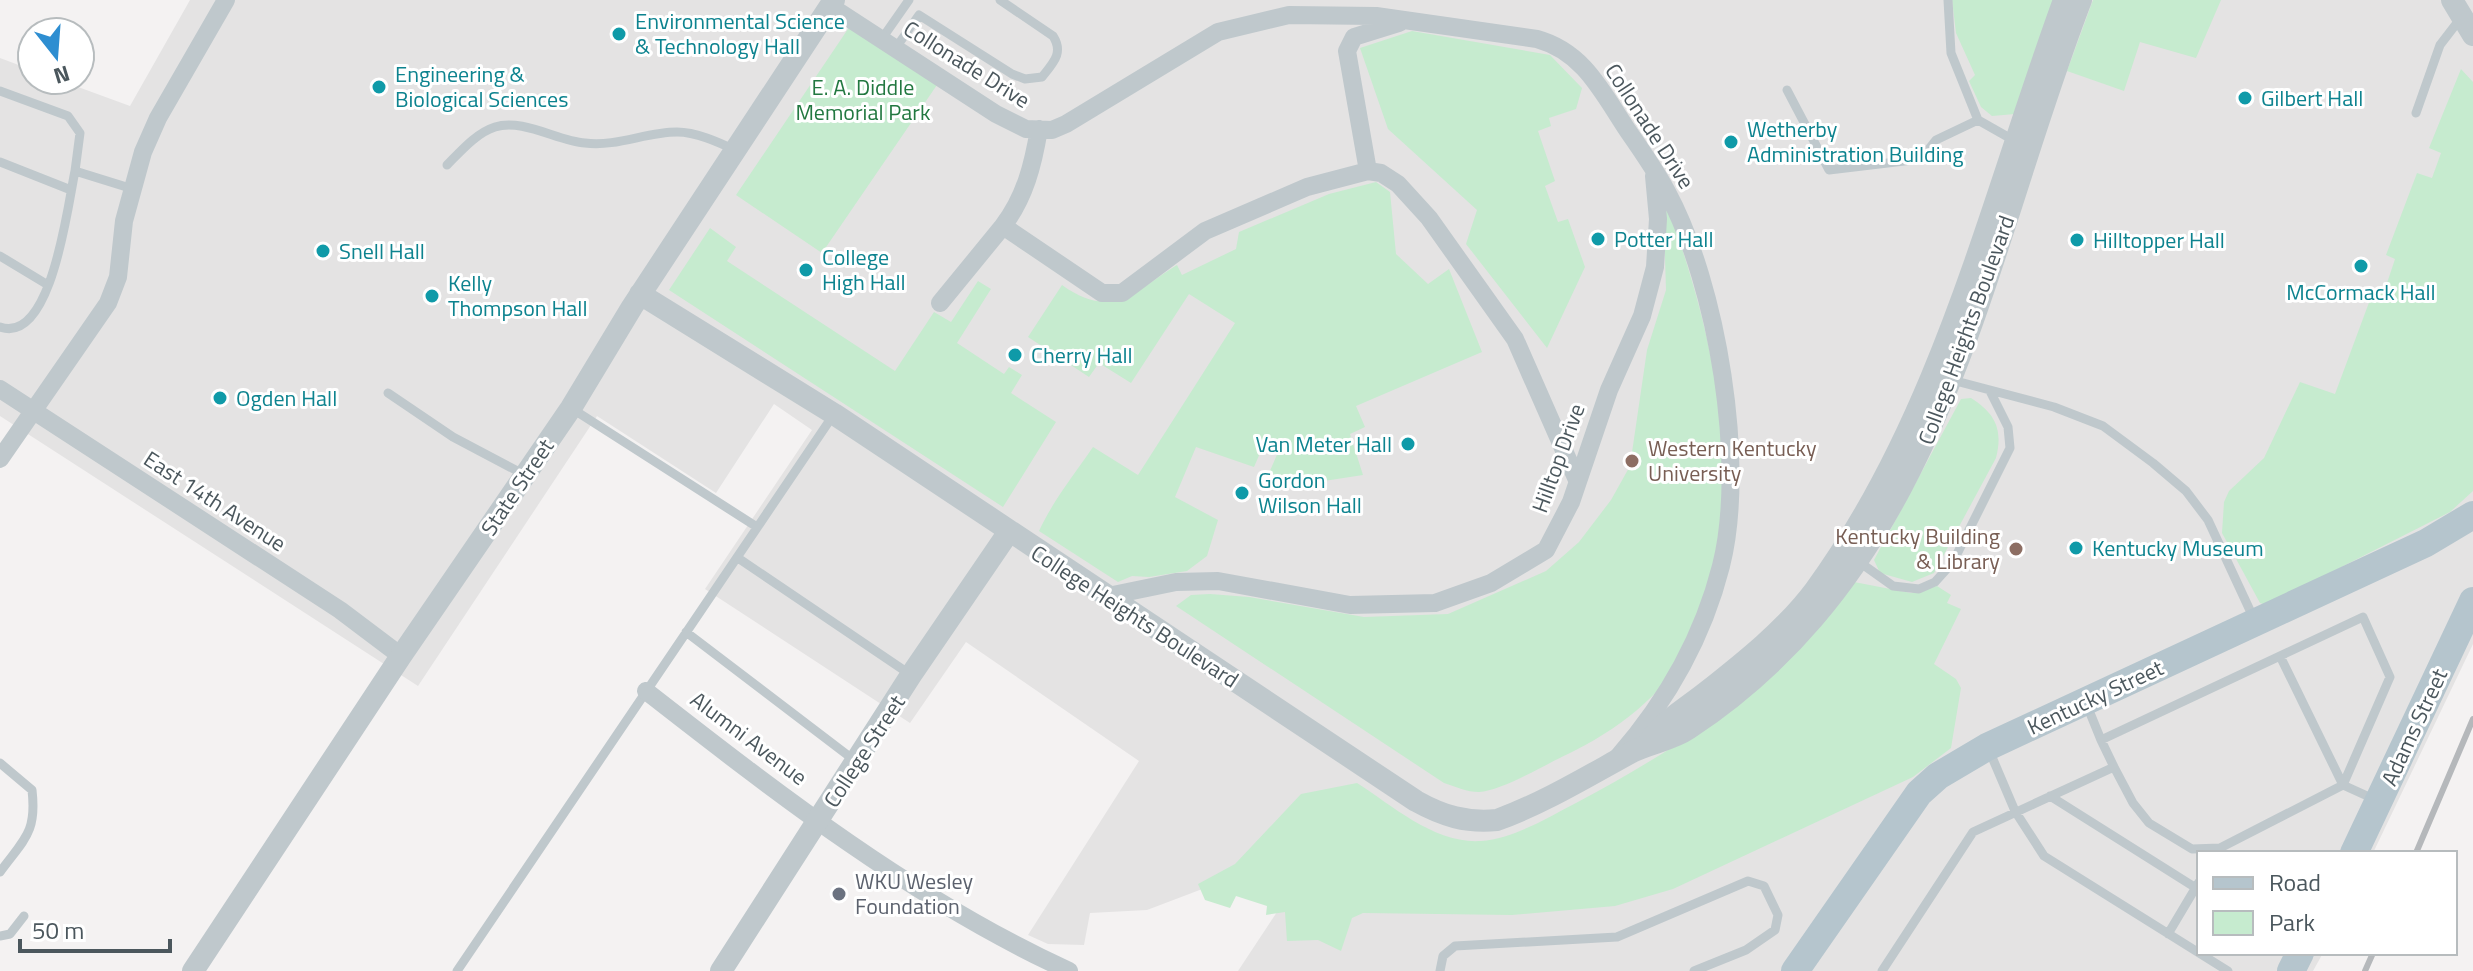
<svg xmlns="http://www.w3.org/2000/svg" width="2473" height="971" font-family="'Titillium Web',sans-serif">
<rect width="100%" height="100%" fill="#f4f2f2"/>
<path fill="#e4e3e3" d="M190,0H2473V644L2373,853H2199V953H2323L2313,971H1238L1279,909L1226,880L1147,910L1090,913L1084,945L1048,944L1028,935L1139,761L966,642L910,723L705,589L812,430L774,404L716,493L597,416L418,686L0,416V58L32,70V80H59L130,106Z"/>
<path fill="#c6ebcf" d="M1952,0H2060L2015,114L1992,116L1981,107L1969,81L1975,75L1956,33Z
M2093,0H2221L2196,58L2140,42L2124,91L2067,71Z
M850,26L939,82L822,253L736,195Z
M1412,31L1550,55L1582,88L1576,109L1549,118L1551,126L1538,131L1555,181L1545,186L1558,222L1568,219L1585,267L1547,348L1466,244L1477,210L1388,129L1360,48Z
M2461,69L2473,82V491L2450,512L2266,605L2260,603L2222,533L2224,502L2229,491L2264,458L2300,382L2335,394L2374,289L2384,292L2395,259L2386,255L2417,173L2432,178L2441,153L2429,148Z
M1376,182L1390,192L1396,254L1428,284L1449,269L1482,352L1356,406L1365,427L1350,434L1363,475L1298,485L1269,473L1279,450L1264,444L1254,467L1196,447L1175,497L1218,520L1207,556L1187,571L1149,577L1132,576L1118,582L1039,531C1054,499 1074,475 1093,447L1138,475L1235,323L1189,294L1131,383L1099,363L1089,377L1028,337L1062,285C1112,321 1135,291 1177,265L1182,275L1236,249L1239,232L1329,194Z
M1663,193C1710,323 1749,471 1703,607C1698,620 1695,635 1689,647C1664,695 1616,731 1568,754C1546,764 1502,791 1479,792C1467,792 1456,787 1444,783L1176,606L1191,595L1210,594L1249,597L1364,617L1448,614L1546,571L1579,542L1611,500L1630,466L1647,350L1666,290Z
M710,228L736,247L727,261L895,371L934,312L951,322L978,281L991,289L957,343L1004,374L1009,367L1022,375L1011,393L1056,422L1003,507L669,290Z
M1971,398C1996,414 2003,430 1996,458L1934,573L1912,582L1880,573L1874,560L1961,399Z
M1854,582L1911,593L1937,586L1951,595L1947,603L1961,609L1934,664L1956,679L1961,688L1951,748L1913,777L1673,889L1615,906L1512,915L1363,913L1352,918L1341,951L1318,940L1287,941L1285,912L1266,915L1267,906L1236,896L1230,908L1205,900L1198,884L1235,864L1301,794L1357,783C1393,806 1435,844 1481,841C1515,838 1547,818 1576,803C1679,748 1787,679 1854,582Z"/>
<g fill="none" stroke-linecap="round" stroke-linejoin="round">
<path stroke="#bfc8cc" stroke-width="9" d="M1948,0L1951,53L1978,120
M881,40L909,0
M895,49L919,15L1012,74L1025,79L1042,77C1053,63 1064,53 1053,36L1000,0
M1787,90L1829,170L1921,159L1936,140L1978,120L2015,141
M0,91L68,116L80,133L75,171L133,189
M2416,113L2440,45L2460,19
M0,162L71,190
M447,165C460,152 476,133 495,127C522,118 558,141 585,143C617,147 646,132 677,132C696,132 718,142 735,150
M0,256L48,285
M0,327C52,345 68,203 75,171
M1952,380L2054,407L2103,426L2153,463L2186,491L2208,520L2254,619
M388,393L453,437L525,475
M571,408L757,527
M738,558L911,675
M1855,559L1893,586L1919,589L1935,582L1953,562L2010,448L2008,427L1990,391
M686,632L854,760
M2280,656L2343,785
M2086,703L2101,740L2363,617L2390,677L2343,785
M2101,740L2114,767
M1989,750L2015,811L2044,856L2228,971
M0,763L32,790C37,833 24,839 0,872
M2050,796L2196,888
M2168,934L2199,882
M0,936L10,934L24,916
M457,971L834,414
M1440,971L1443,956L1455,946L1617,937L1748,881L1764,886L1778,915L1775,930L1746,950L1694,971
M1882,971L1973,832L2114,767L2133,803L2149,823L2192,849L2220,848L2343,785L2376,800"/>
<path stroke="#bfc8cc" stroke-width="18" d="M830,6L996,114L1026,129L1052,130L1066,124L1218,32L1289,15L1376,16L1537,39C1584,52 1602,92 1628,131C1642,151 1656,171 1667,192C1717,284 1747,464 1721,566C1703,637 1666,702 1618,757
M1039,129C1033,165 1025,197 1003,226L1102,293H1122L1205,231L1307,187L1368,171L1381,173L1398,184L1429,218L1515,339L1577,480
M1368,171L1347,51L1354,37L1399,23
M940,303L1003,226
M0,389L340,610L401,656
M0,459L108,303L118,277L124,221L143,152L158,118L226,0
M1108,596L1176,582L1218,581L1350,605L1435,603L1491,583L1546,550L1571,502L1609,390L1642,316L1655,267L1658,219L1654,176
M646,691C778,794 916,901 1069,971"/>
<path stroke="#bfc8cc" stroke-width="22" d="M2452,0L2473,35
M640,294L834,414L1416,801C1443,816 1466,823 1497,820C1544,803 1588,776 1632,752C1650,743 1672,740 1688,729C1944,560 1979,264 2081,0
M1650,740C1664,721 1686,708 1705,693C1743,663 1786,629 1815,590C1942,416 1991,200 2064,0
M193,971L401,656L571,408L632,307L834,0
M721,971L911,675L1008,533"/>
<path stroke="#b5c5cd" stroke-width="28" d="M2354,853L2473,601
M1795,971L1919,793L1938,776L1987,747L2426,543L2473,515
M2291,971L2300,953"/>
<path stroke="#b5b8bb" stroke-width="6" d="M2416,853L2473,719
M2365,971L2373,953"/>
</g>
<g fill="#0f9aa8" stroke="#fff" stroke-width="3">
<circle cx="619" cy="34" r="8"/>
<circle cx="379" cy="87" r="8"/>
<circle cx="2245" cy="98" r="8"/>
<circle cx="1731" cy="142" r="8"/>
<circle cx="1598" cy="239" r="8"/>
<circle cx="2077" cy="240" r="8"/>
<circle cx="323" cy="251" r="8"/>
<circle cx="2361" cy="266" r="8"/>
<circle cx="806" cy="270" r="8"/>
<circle cx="432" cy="296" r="8"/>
<circle cx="1015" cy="355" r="8"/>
<circle cx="220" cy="398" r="8"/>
<circle cx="1408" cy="444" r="8"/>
<circle cx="1242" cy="493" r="8"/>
<circle cx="2076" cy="548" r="8"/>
</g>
<g fill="#8d6e63" stroke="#fff" stroke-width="3">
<circle cx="1632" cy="461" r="8"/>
<circle cx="2016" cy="549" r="8"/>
</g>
<circle fill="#6b7280" stroke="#fff" stroke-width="3" cx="839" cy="894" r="8"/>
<g text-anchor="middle" stroke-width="6" stroke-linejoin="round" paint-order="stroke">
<g font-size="22" fill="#0d838f" stroke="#fff" text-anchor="start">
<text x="635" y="29">Environmental Science<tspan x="635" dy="25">&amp; Technology Hall</tspan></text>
<text x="395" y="82">Engineering &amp;<tspan x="395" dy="25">Biological Sciences</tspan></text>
<text x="2261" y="106">Gilbert Hall</text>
<text x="1747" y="137">Wetherby<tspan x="1747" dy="25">Administration Building</tspan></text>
<text x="1614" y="247">Potter Hall</text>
<text x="2093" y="248">Hilltopper Hall</text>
<text x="339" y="259">Snell Hall</text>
<text x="822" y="265">College<tspan x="822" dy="25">High Hall</tspan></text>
<text x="448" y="291">Kelly<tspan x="448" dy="25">Thompson Hall</tspan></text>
<text x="2361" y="300" text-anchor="middle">McCormack Hall</text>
<text x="1031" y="363">Cherry Hall</text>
<text x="236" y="406">Ogden Hall</text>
<text x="1392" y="452" text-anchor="end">Van Meter Hall</text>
<text x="1258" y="488">Gordon<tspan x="1258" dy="25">Wilson Hall</tspan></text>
<text x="2092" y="556">Kentucky Museum</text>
</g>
<g font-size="22" fill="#4b575d" stroke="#fff">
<text transform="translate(967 64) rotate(32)" y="8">Collonade Drive</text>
<text transform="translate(1650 126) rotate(57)" y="8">Collonade Drive</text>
<text transform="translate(1966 330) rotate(-70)" y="8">College Heights Boulevard</text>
<text transform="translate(1558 458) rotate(-70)" y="8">Hilltop Drive</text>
<text transform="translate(517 487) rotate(-56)" y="8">State Street</text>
<text transform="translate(215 501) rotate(33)" y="8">East 14th Avenue</text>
<text transform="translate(1135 616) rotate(33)" y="8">College Heights Boulevard</text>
<text transform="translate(2095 697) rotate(-25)" y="8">Kentucky Street</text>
<text transform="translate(2414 727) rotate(-65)" y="8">Adams Street</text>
<text transform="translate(749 738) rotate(37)" y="8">Alumni Avenue</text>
<text transform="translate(864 751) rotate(-57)" y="8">College Street</text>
</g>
<g font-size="22" fill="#227840" stroke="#fff">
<text x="863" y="95">E. A. Diddle<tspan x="863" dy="25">Memorial Park</tspan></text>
</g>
<g font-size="22" fill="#785e54" stroke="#fff" text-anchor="start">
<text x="1648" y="456">Western Kentucky<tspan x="1648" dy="25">University</tspan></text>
<text x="2000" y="544" text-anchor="end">Kentucky Building<tspan x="2000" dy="25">&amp; Library</tspan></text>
</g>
<g font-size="22" fill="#5b616d" stroke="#fff" text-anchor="start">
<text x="855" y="889">WKU Wesley<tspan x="855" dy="25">Foundation</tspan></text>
</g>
</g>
<rect x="2197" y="851" width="260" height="104" fill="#ffffff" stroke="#b7bcbe" stroke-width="2"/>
<rect x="2213" y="877" width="40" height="12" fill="#b5c5cd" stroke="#b7bcbe" stroke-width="2"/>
<text x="2269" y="891" font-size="24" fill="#4b575d">Road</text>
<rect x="2213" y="911" width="40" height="24" fill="#c6ebcf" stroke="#b7bcbe" stroke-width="2"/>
<text x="2269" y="931" font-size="24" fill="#4b575d">Park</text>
<g transform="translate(56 56) rotate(163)"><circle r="38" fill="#ffffff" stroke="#b7bcbe" stroke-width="2"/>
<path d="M0-6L14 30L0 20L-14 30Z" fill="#2e8ed1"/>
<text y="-12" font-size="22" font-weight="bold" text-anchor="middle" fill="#4b575d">N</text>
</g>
<path d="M20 939v12h150v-12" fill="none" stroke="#4b575d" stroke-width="4"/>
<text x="32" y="939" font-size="24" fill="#4b575d" stroke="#ffffff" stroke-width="6" paint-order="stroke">50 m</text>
</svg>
